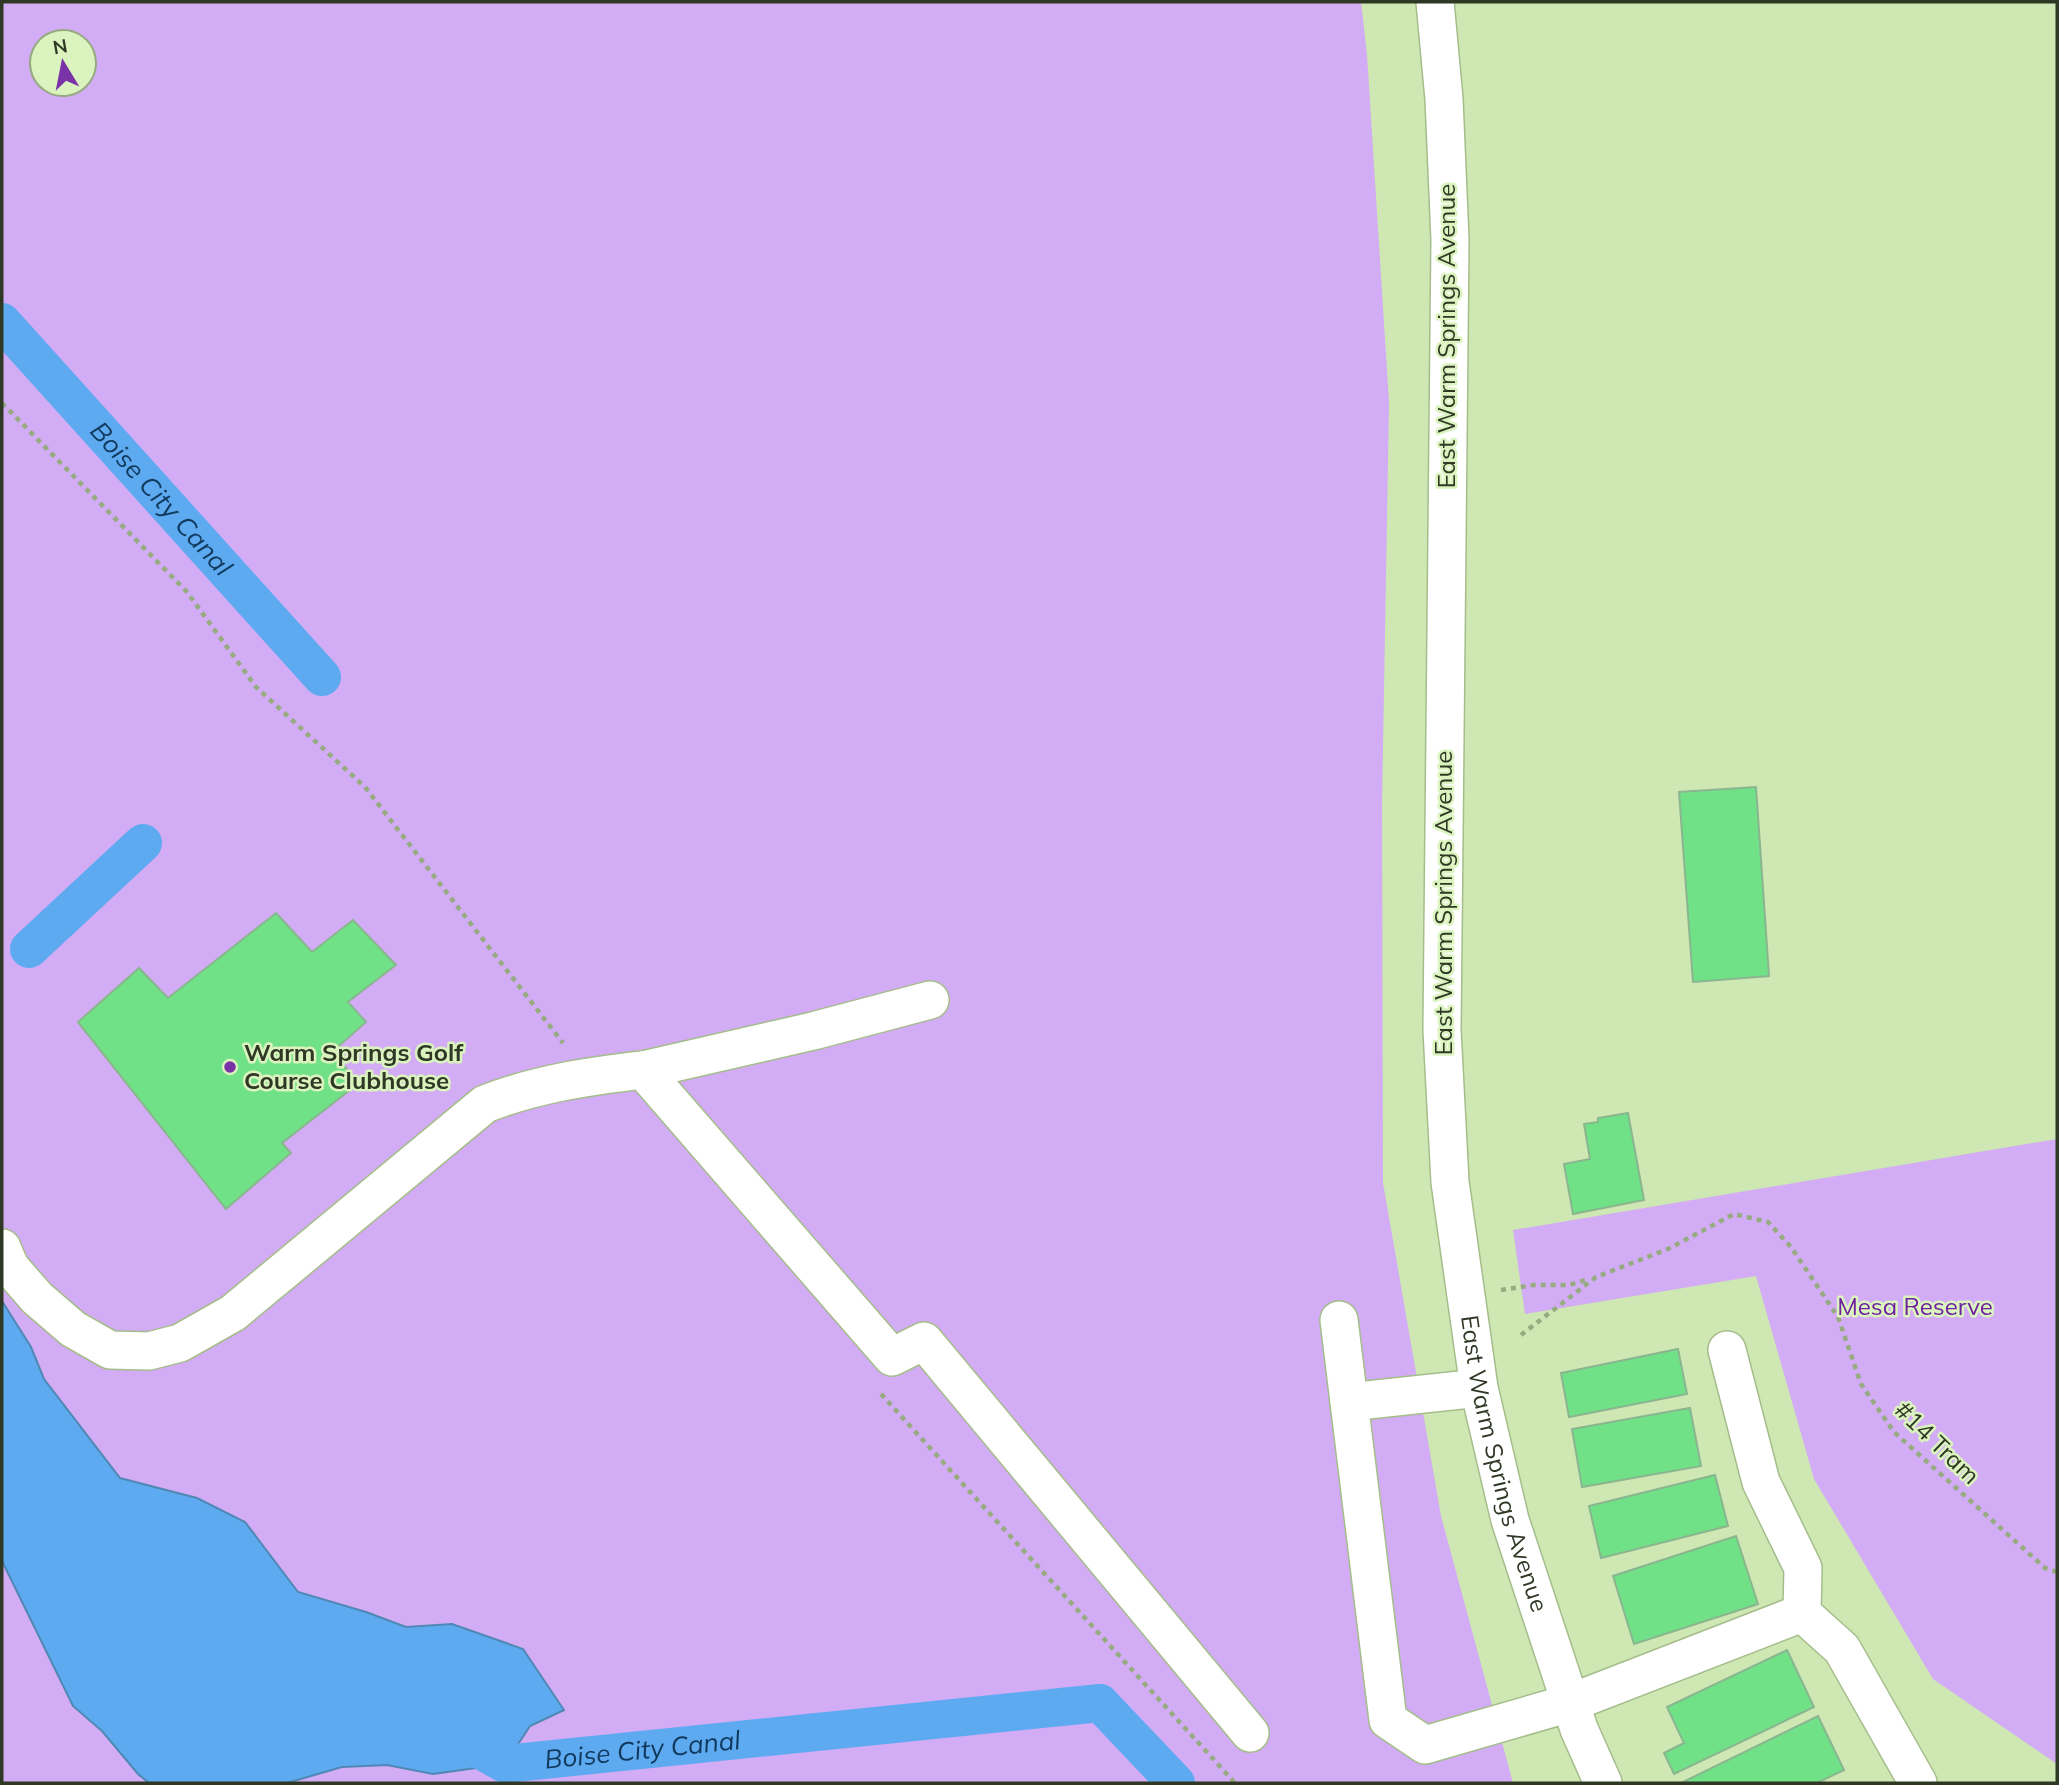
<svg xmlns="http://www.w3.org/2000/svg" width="2059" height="1785" font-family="Mulish,sans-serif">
<rect width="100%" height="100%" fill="#cee7b3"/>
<path fill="#d2acf4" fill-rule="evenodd" d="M2,2H1361L1367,55L1389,402L1382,805L1383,1183L1441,1516L1513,1783H2ZM42,42H84V84H42Z
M2057,1139V1764L1933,1679L1814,1479L1756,1276L1525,1314L1513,1230Z"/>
<path fill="#5eaaf1" stroke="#5088b4" stroke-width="2" d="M2,1301L31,1347L44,1379L120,1478L197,1498L245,1522L298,1592L366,1612L406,1627L452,1624L523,1649L564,1710L530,1726L505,1764L433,1774L387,1765L342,1767L287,1783H149L138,1774L102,1731L73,1706L2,1561Z"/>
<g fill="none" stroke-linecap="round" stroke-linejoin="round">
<g stroke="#5eaaf1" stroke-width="38">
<path id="s1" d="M2,322L322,677"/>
<path d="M29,949L143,843"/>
<path id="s2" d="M459,1738L505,1764L1100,1703L1176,1783"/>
</g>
</g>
<path fill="#71e188" stroke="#89b68f" stroke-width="2" d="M1756,787L1769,976L1693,982L1679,792Z
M276,913L312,952L353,920L396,965L348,1002L366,1022L332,1052L359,1083L282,1143L291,1153L226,1209L78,1022L139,968L168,998Z
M1628,1113L1644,1200L1573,1214L1564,1164L1590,1159L1584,1124L1598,1122V1118Z
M1678,1349L1687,1394L1569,1417L1561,1373Z
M1690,1408L1701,1466L1582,1487L1572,1429Z
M1715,1475L1728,1526L1601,1558L1589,1506Z
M1736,1536L1758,1604L1634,1644L1613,1576Z
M1787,1650L1814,1707L1674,1774L1664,1753L1684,1743L1667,1707Z
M1818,1716L1844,1770L1817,1783H1681Z"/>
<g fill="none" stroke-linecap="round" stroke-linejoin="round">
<g stroke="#a5bd8b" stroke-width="40">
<g id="minor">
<path id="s3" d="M1435,2L1444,99L1450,240L1442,1030L1450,1182L1479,1388L1510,1520L1579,1729L1603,1783"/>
<path d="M930,1000L813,1031L643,1070L892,1357L924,1341L1250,1733"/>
<path d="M2,1248L10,1267L37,1298L73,1329L110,1350L149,1351L180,1343L233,1313L485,1104C536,1084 589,1076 643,1070"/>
<path d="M1339,1320L1388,1720L1425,1745L1570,1703L1802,1613"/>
<path d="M1727,1350L1761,1482L1803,1568L1802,1613L1842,1649L1918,1783"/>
<path d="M1349,1402L1479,1388"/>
</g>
</g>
<path stroke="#97ab82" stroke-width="4.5" stroke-dasharray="5 5" stroke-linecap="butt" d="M2,403L187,592L256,687L365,787L563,1043
M1501,1290L1533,1285H1569L1589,1279
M1521,1335L1596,1277L1668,1249L1734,1214L1768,1222L1791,1247L1838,1317L1861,1384L1894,1432L2045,1568L2057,1572
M881,1394L1235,1783"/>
<use href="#minor" stroke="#fff" stroke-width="37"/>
</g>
<circle fill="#7933a7" stroke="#dbf4bf" stroke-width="2.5" cx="230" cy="1067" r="7"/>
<g text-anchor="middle" stroke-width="5" stroke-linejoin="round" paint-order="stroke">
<g font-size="24" fill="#2f3824" stroke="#dbf4bf">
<text transform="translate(1447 336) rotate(-90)" y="8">East Warm Springs Avenue</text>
<text transform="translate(1444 903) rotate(-90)" y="8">East Warm Springs Avenue</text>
<text transform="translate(1937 1443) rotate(44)" y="8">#14 Tram</text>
<text dy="8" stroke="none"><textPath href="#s3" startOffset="1468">East Warm Springs Avenue</textPath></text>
</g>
<g font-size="24" font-weight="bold" fill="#2f3824" stroke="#dbf4bf" text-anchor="start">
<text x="244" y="1061">Warm Springs Golf<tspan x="244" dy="28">Course Clubhouse</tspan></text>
</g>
<g font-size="24" fill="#6e209e" stroke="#dbf4bf">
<text x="1915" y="1315">Mesa Reserve</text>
</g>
<g font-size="26" font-style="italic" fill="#10395c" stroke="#dbf4bf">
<text dy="9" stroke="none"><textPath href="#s1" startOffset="238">Boise City Canal</textPath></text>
<text dy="9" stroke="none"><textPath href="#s2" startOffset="191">Boise City Canal</textPath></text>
</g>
</g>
<rect width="2059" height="1785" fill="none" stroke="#2f3824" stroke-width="7"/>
<g transform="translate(63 63) rotate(350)"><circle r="33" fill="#dbf4bf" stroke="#96a981" stroke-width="2"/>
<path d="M0-5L12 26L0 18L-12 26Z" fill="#7933a7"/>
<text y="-10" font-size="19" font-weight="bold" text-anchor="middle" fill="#2f3824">N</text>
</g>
</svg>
